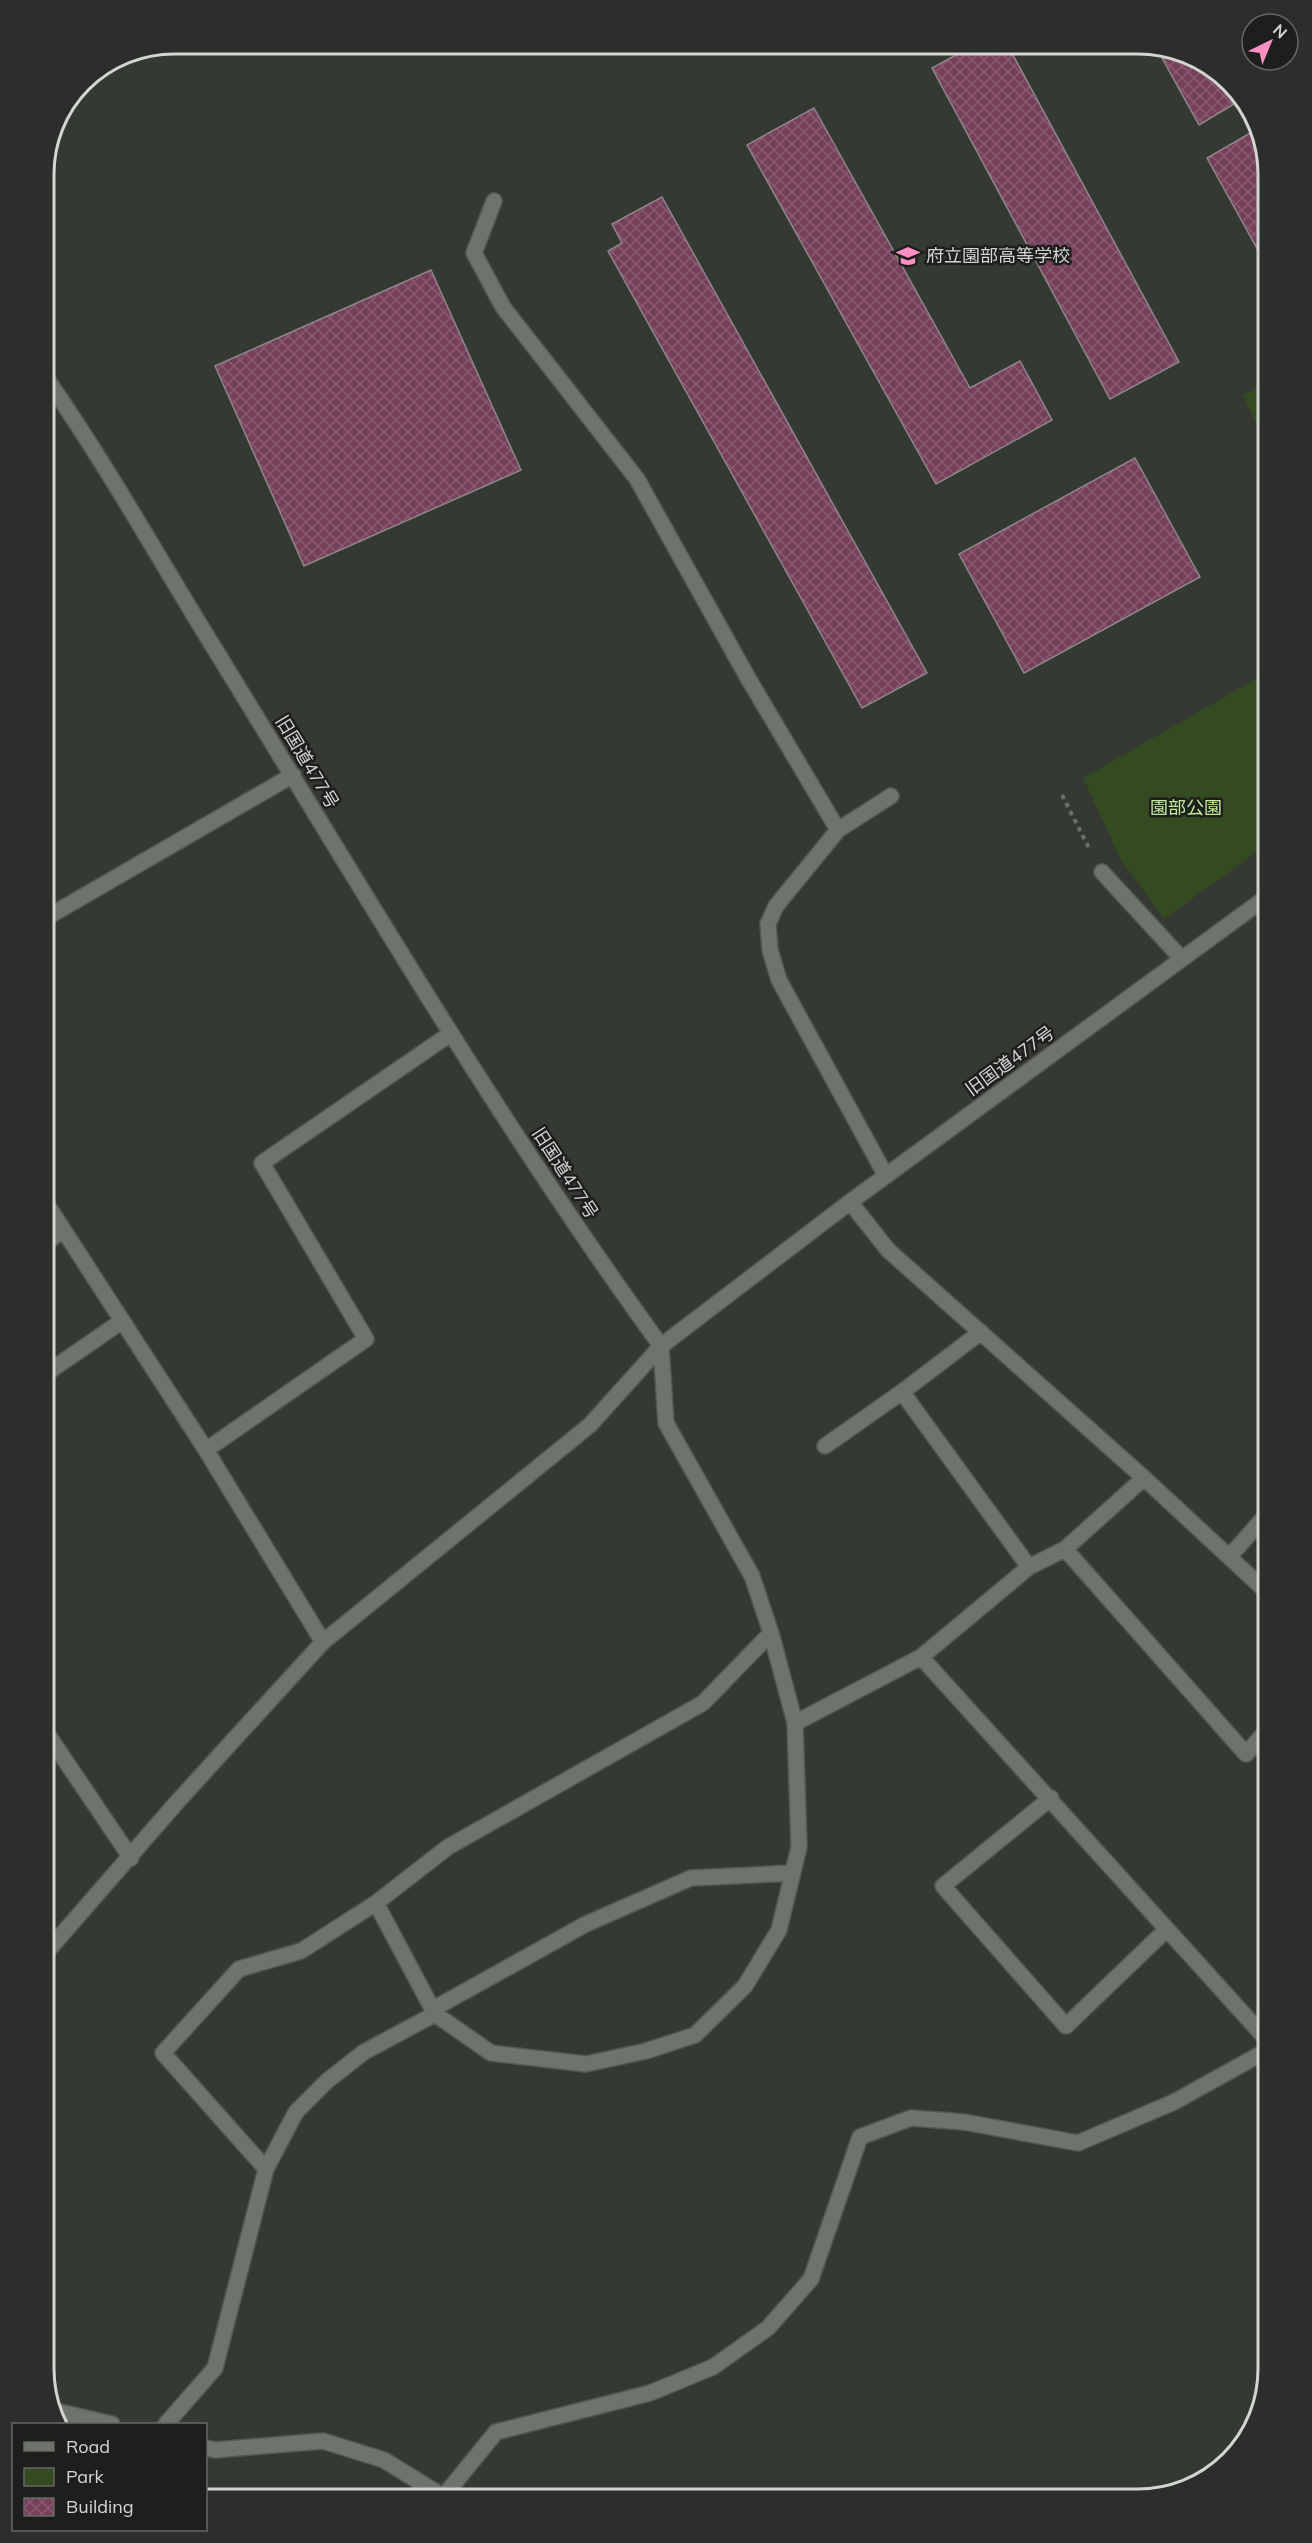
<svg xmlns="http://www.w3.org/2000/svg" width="1312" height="2543" font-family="Mulish,'Noto Sans JP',sans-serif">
<defs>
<pattern id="building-cross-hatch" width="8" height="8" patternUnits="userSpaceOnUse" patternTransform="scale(1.5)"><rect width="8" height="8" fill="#764059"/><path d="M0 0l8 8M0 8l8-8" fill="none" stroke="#895b70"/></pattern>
</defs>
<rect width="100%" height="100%" fill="#353933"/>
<path fill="#344a20" d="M1268,383V450L1243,395Z
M1268,672V844L1164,919L1120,858L1083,778Z"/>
<path fill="url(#building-cross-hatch)" stroke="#8f868a" stroke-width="1.5" d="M976,44H1007L1179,362L1110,399L932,68Z
M1156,47L1211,66L1239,101L1199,125Z
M814,108L970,388L1020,361L1052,420L936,484L747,145Z
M1259,128L1268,174V259L1264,261L1207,158Z
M662,197L927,673L862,708L608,251L622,243L612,224Z
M431,270L521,470L304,566L215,366Z
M1135,458L1200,577L1024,673L959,554Z"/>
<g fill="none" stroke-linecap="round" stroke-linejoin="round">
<g stroke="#545651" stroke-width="18">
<path id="minor" d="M494,201L474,253L503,307L637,479L748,678L838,830
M44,375C100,455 149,541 200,625C350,868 493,1115 661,1346
M1102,872L1181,958
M44,919L293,775
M886,1176L779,980L770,950L768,924L776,906L838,830L891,796
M44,1200L206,1450L323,1642
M850,1202L888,1250L1144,1478L1268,1593
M44,1245L63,1229
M44,1375L122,1321
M902,1392L1029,1567
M825,1446L902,1392L981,1332
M206,1450L366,1339L262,1163L450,1034
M1144,1478L1065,1549L1029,1567L921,1657L1268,2041
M1065,1549L1246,1754L1268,1729
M1230,1556L1268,1513
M795,1723L921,1657
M44,1729L131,1858
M1051,1798L943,1886L1066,2026L1166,1930
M44,1955L178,1801L323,1642L590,1425L661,1346L850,1202L1268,896
M433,2009L586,1924L691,1878L792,1873
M435,2014L376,1903L448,1847L703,1703L771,1633
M266,2169L163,2053L239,1969L301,1951L376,1903
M52,2410L112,2424
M166,2424L215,2368L266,2169L296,2112L327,2081L364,2052L435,2014L491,2053L586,2064L646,2051L695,2035L745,1986L779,1930L799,1847L795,1723L771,1633L752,1576L666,1423L661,1346
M206,2448L215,2450L323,2441L384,2460L447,2499
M444,2496L496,2432L650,2393L713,2367L768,2328L811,2279L860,2137L911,2118L964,2122L1078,2143L1174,2102L1268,2050"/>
</g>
<path stroke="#6b6f6a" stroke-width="4" stroke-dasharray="4.5 4.5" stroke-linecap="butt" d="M1062,795L1089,848"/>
<use href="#minor" stroke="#6f736d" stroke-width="15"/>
</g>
<defs>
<g id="school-bare" transform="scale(1.8)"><path d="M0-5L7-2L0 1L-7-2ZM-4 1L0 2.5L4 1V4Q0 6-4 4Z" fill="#fc8fc3" stroke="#1e1f1d" stroke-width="2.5" paint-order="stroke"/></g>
</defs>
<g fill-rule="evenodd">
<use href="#school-bare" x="908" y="256"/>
</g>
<g text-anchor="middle" stroke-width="5" stroke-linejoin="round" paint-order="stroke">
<g font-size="18" fill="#d3d5d2" stroke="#1e1f1d" text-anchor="start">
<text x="926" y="262">府立園部高等学校</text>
</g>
<g font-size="18" fill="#d3d5d2" stroke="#1e1f1d">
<text transform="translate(307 762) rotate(59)" y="6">旧国道477号</text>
<text transform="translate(1010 1061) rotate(-36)" y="6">旧国道477号</text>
<text transform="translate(565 1173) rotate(57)" y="6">旧国道477号</text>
</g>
<g font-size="18" fill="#bfeb9c" stroke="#1e1f1d">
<text x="1186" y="814">園部公園</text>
</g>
</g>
<path d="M0 0H1312V2543H0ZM174 54H1138A120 120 0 0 1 1258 174V2369A120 120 0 0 1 1138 2489H174A120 120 0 0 1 54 2369V174A120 120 0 0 1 174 54Z" fill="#2c2e2b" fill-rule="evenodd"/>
<path fill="none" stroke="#d3d5d2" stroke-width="3" d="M174 54H1138A120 120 0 0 1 1258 174V2369A120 120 0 0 1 1138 2489H174A120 120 0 0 1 54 2369V174A120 120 0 0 1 174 54Z"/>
<rect x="12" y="2423" width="195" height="108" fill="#1e1f1d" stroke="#666865" stroke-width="1.5"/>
<rect x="24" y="2442" width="30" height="9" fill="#6f736d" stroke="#666865" stroke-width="1.5"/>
<text x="66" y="2453" font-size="18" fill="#d3d5d2">Road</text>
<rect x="24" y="2468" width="30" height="18" fill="#344a20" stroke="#666865" stroke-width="1.5"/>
<text x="66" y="2483" font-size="18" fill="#d3d5d2">Park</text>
<rect x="24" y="2498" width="30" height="18" fill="url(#building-cross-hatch)" stroke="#666865" stroke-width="1.5"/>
<text x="66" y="2513" font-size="18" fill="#d3d5d2">Building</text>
<g transform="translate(1270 42) rotate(43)"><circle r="28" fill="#1e1f1d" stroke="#666865" stroke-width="1.5"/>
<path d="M0-4.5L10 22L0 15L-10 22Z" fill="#fc8fc3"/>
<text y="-9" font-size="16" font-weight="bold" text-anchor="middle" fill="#d3d5d2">N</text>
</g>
</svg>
